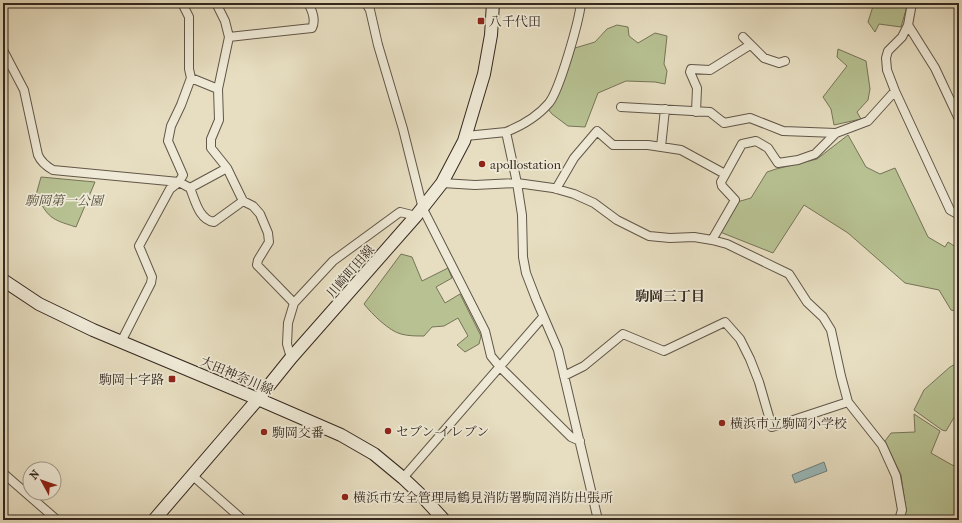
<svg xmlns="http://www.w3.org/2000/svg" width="962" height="523" font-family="'IM FELL French Canon','Noto Serif JP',serif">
<rect width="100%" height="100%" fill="#e7dec1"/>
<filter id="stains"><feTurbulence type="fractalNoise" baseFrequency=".005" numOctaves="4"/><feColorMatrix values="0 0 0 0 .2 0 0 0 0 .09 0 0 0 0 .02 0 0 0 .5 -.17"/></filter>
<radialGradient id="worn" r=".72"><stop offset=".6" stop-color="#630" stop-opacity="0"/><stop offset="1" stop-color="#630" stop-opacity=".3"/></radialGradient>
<path fill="#b7c192" stroke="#767458" d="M874,3H908L901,27L879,24L875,32L868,22Z
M617,25L628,27L629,36L638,43L655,33L667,36L664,64L667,71L665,84L655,82L626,81L598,93L585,127L568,126L552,114L547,108L553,103L575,48L595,42L607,29Z
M838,49L866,61L870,89L868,100L857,112L861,119L834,125L831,109L823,97L847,66L837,57Z
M848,135L866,167L880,174L895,168L928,237L945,247L948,242L959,249V312L951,310L939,290L905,283L848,233L804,205L773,253L720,232L737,202L751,198L767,172L776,169L817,159Z
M41,177L95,182L76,227C50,219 49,218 36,195Z
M401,254L412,257L422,281L448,268L452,278L436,287L445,303L460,294L481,336L479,344L465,352L457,345L468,336L458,318L444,326L432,327L424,336C416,336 408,336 401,334C389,331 372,314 364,304Z
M959,362V409L946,431L942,430L914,410L924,390L950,367Z
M914,414L940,431L931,453L952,465L959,467V520H904L906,510L901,475L885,441L891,433L915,432Z"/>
<path fill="#9ababc" stroke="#71807d" d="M824,462L827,471L795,483L792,475Z"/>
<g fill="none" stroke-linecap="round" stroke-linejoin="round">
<g stroke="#615648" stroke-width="10">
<path id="street" d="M216,3L225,21L229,37L218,89L219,120L211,139V148L227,168L243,201L253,206L260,214L268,233L269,242L258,260L257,265L294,303
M366,3L370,10L378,45L403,129L423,209L485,331L491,356L500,367L571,437L580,441
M912,3L908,25L902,37L888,51L886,58L887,70L895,91L950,210L959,215
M908,25L935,68L959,119
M229,37L312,28C316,20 312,10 308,3
M743,37L764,58L779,63L785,61
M3,50L24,90L38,155C41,162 46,166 53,170L179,182L190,188L227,168
M191,78L218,89
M621,107L710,112L724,123L750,118L783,131L836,133
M696,112L697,88L690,72L691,69L710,70L750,45
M506,132C521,126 538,116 549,103C560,89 579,21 581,3
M466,136L506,132L517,183L522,215L523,257L526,273L536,299L558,350L598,520
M661,147L665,109
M442,183L475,185L517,183L553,188L574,194L594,203L617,220L649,236L670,238L694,237L712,240L727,244L789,274L807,302L823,317L831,330L841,376L848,402L882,445L896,476L902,510L899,520
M190,188C195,200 199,220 214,222L243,201
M556,189L574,158L597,131L613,145H648L681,150L725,174
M712,240L735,200L722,186L721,182L742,144L756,141L768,148L778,163L798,160L815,154L836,133L868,121L895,91
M121,342L151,283L152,277L139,246L170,189L179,182L183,175L168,141L171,126L181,105L191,78L189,69V17L182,3
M291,358L287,344L288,323L294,303L333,261L400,212L416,216
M564,376L584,366L623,334L664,351L725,322L740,339L750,359L759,382L772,427L848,402
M3,473L57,520
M193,476L243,520
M403,478L543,317"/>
</g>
<g stroke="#34281f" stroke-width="14">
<path id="secondary" d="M3,280L39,304L93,330L258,399L341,435L374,454L403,478L422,496L444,520
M154,520L258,399L291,358L416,216L442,183L464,141L484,74L491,35L493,3"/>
</g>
<use href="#street" stroke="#efead7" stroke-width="8"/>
<use href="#secondary" stroke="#efead7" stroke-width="12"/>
</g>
<g fill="#8f2418" stroke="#efead7" stroke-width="1.5">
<rect x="477" y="17" width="8" height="8" rx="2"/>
<circle cx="482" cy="164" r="4"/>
<rect x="168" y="375" width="8" height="8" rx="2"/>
<circle cx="722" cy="423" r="4"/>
<circle cx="388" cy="431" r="4"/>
<circle cx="264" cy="432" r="4"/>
<circle cx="345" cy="497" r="4"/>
</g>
<g text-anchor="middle" stroke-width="3.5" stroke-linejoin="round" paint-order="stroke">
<g font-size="13" fill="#34281f" stroke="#efead7" text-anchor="start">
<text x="489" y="26">八千代田</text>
<text x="490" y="169">apollostation</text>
<text x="164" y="384" text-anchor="end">駒岡十字路</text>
<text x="730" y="428">横浜市立駒岡小学校</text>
<text x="396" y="436">セブン-イレブン</text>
<text x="272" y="437">駒岡交番</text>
<text x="353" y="502">横浜市安全管理局鶴見消防署駒岡消防出張所</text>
</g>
<g font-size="13" font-style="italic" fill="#554e3c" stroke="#efead7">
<text x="64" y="205">駒岡第一公園</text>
</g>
<g font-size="13" fill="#34281f" stroke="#efead7">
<text transform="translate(350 271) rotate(-49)" y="5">川崎町田線</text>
<text transform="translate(237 375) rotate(23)" y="5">大田神奈川線</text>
</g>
<g font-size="14" font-weight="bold" fill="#34281f" stroke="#efead7">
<text x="670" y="301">駒岡三丁目</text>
</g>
</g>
<rect width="962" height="523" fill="none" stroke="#e7dec1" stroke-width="16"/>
<rect x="4" y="4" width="954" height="515" fill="none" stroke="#34281f" stroke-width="2"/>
<rect x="8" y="8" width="946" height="507" fill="none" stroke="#34281f"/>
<g transform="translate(42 481) rotate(310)"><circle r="19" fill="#efead7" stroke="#a49c8d"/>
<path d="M0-3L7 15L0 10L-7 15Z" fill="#8f2418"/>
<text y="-6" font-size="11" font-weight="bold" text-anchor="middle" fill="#34281f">N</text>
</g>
<rect width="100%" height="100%" filter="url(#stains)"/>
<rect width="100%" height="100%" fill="url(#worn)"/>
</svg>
